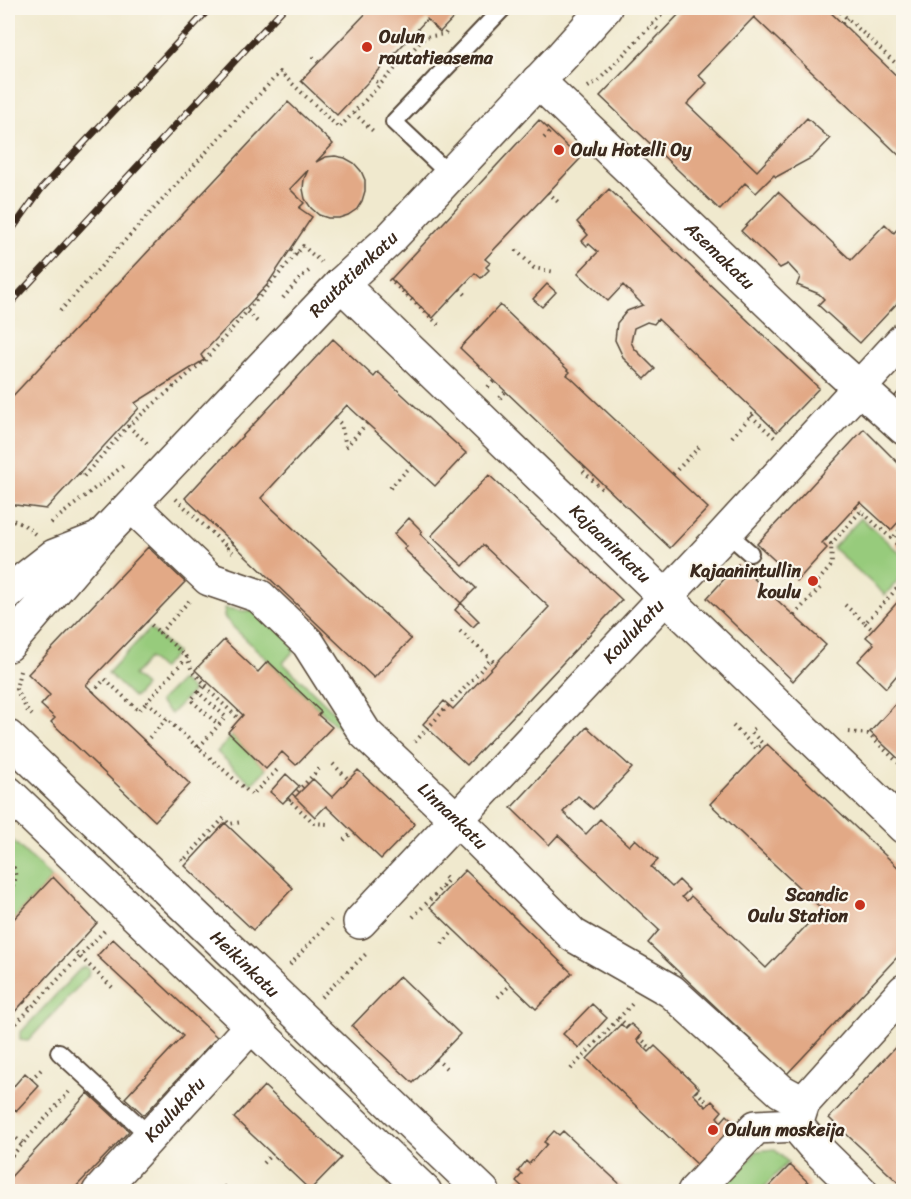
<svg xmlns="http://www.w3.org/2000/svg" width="911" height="1199" font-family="Sriracha,sans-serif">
<rect width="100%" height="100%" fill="#fbf7ec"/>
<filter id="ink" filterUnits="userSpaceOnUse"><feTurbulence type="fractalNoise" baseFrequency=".0167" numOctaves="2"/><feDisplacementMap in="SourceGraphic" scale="12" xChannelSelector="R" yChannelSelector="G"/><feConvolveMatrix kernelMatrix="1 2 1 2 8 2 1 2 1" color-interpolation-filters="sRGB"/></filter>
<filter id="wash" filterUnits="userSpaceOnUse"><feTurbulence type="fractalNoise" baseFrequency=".008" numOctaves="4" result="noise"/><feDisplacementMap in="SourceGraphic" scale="24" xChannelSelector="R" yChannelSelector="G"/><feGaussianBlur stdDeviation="1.35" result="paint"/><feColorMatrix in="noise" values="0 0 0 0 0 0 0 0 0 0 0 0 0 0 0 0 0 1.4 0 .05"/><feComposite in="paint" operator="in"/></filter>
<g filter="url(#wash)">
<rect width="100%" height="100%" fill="#f0e9ce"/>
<path fill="#97cb7b" stroke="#697a4c" stroke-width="1.5" d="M861,518L903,556V575L885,595L833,548Z
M225,608L244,611L261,609L299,645L283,663L354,731L348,737L233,627L224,617Z
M150,628L176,653L161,669L149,658L133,675L145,686L134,698L108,673Z
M181,680L193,691L171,714L159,702Z
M232,736L266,769L252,784L217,752Z
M8,836L52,878L8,925Z
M86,967L89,969L88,976L28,1041L20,1040V1033L81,968Z
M774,1149L788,1162L760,1191H720L757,1151Z"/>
<g id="blocks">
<path fill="#e2a986" d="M371,8H463L440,32L427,19L337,115L301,81Z
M685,8H826L903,82V159L754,17L698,75L707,83L687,104L757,171L807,118L830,139L813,157L776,177L774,175L756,193L745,183L720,210L600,96Z
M288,102L333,144L316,162L325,157L335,156L345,158L354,163L361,171L365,180V191L362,201L357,209L348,215L339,218H328L319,215L311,208L305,199L303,189L304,179L308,170L290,189L304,203L299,208L312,217L267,285L201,355L204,360L135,403L139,408L46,509L8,504V401Z
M539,120L580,159L485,259L490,263L486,267L489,270L481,278L475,273L433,318L391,279Z
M609,189L819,388L777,432L658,319L654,324L647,322L634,328L631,342L634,348L655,369L645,379L624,359L615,340L617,323L627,311L643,305L623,285L608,301L578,273L598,252L589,244L587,246L582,241L588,235L577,222Z
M778,192L851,260L885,224L894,233L903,222V297L860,343L818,305L824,299L819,294L797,285L800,277L788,264L780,268L741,231Z
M547,284L556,292L542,307L533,299Z
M500,305L570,372L567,375L571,378L708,508L670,548L460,348Z
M333,339L374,377L378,372L466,453L435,486L347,405L261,498L411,639L374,678L185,498Z
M903,387V404L895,396Z
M864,429L903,468V517L891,530L860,502L822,543L827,548L797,581L757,544Z
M489,475L622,600L467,765L423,724L444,701L453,709L549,607L483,545L463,566L431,536Z
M409,518L422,531L420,534L476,588L461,603L404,549L407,547L394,534Z
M903,534V552L895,544Z
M148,547L185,582L86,685L190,784L155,821L51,722L55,718L41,705L50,695L28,674Z
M738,564L826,645L793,681L707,598Z
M903,596V668L886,688L858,661L874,644L866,637Z
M461,603L479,621L473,627L455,610Z
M224,640L258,672L268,661L321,712L318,715L332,727L296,765L282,752L266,769L228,732L243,715L195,670Z
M903,696V763L870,732Z
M587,727L632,768L593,809L578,796L563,812L586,834L600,819L629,846L635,839L658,860L651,867L672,887L679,880L689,890L682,897L687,901L691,896L766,968L822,909L710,804L767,744L903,872V951L787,1074L648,943L659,930L558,835L549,845L511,808Z
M358,770L415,824L381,859L326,806L315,817L295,797L313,779L332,797Z
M286,774L299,786L283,803L270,792Z
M225,823L293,888L253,930L185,866Z
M465,870L572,973L536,1009L430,907Z
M53,877L97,923L8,1019V925Z
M113,939L217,1037L144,1115L125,1098L183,1036L97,956Z
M400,976L460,1034L413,1083L352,1026Z
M592,1004L607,1018L579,1048L563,1034Z
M621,1024L626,1029L631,1024L642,1034L637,1040L649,1052L655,1046L699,1088L693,1094L706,1107L712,1101L722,1111L717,1117L721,1122L727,1115L738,1126L701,1168L587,1059Z
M902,1040L903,1041V1187L829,1118Z
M25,1073L39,1086L16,1111L8,1104V1093Z
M264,1086L341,1158L310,1190L234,1118Z
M88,1093L129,1131L72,1191H8V1180Z
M554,1131L559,1135L563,1131L623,1187L619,1191H527L516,1181L522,1174L518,1171L526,1161L529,1164L547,1144L544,1142Z
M790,1165L811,1185L805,1191H765Z"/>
</g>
</g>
<g filter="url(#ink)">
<use href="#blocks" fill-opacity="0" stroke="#564738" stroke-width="1.5"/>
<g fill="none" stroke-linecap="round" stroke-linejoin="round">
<g stroke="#564738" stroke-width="20">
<path id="service" d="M450,175L394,122L503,8
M726,532L750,553
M59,1052L150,1136"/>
</g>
<g stroke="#564738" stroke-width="36">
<g id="minor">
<path id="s1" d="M538,81L834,365L904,428"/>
<path id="s2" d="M341,284L904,827"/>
<path id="s3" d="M132,506L209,579L259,596L308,643L365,733L474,836L573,935L671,991L781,1091L803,1103"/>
<path id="s4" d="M360,922L720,539L904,339"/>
<path d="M796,1125L803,1103L904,991"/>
<path d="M796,1125L813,1145L861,1192"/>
<path id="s5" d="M99,1192L252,1025"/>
<path d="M694,1192L756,1127L796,1125"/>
</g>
</g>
<g stroke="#564738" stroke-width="36">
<g id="tertiary">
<path d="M8,592L54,556L95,540"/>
<path id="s6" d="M8,645L99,539L341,284L389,240L563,55L605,8"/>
</g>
</g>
<g stroke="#564738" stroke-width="36">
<g id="primary">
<path id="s7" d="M8,737L483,1192"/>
<path d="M8,793L425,1192"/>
</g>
</g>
<path stroke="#564738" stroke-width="4" stroke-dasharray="1.5 4.5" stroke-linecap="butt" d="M836,8L904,71
M842,23L847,18
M652,24L661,32
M313,57L318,62
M372,77L380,85
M901,79L904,77
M588,87L599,80L668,8
M354,113L373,131
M544,138L550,132
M548,192L558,202
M291,250L298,254
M516,250L534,268L555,272
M389,279L439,325
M460,289L467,296
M283,298L301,277L309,271
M60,311L280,72L339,128L425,37L445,34L447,31
M247,312L260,324
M170,381L174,388
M488,387L494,381
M500,398L506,391
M751,416L775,438
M335,418L341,424L346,446
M128,426L149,445
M732,437L755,412
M346,447L367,423
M585,467L582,470L602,489L600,492
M79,474L83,477L128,426L205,360L303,246L321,262
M673,474L699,447
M390,488L412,465
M176,499L228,548
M856,507L861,511
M8,518L24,525L35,534
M51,523L123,466
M826,539L831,544
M233,543L228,548L236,555
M818,581L832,565L831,544L861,511L892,539L904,525
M189,601L160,633L187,657L192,671L208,687L206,689
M845,605L865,623L904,581
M794,615L823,585
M147,621L160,633
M865,623L873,630
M460,631L491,659
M187,657L147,702L252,795L279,768
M20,671L16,689L27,710L32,715
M205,687L239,719
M93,692L105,679L139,711L147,702
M198,692L191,700L219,725
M733,726L757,749L762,743L751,732L757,725
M849,732L868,734L904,768
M145,742L167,719
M415,742L491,659L495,663
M199,747L226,717L198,692L203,686
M333,764L349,780
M287,798L314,823L327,824
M289,800L319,769
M344,840L353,832
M182,859L183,861L224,818L229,824L242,822
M8,865L14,868C17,879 15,885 8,893
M442,887L448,880L444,876
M413,917L442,887L446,890
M442,944L454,930
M72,949L115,990
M290,965L331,920
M321,997L368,952
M498,997L511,984
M24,1002L30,1008
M628,1027L619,1018L632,1004
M8,1032L106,929
M639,1037L652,1049
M436,1059L446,1068
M571,1069L619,1018
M31,1079L43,1068L44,1069
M696,1091L709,1104
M8,1130L22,1144
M8,1160L69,1092
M263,1163L272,1154
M221,1192L228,1183
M367,1192L374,1183"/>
<use href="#service" stroke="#fff" stroke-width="16"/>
<use href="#minor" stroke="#fff" stroke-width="33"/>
<use href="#tertiary" stroke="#fff" stroke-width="33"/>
<use href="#primary" stroke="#fff" stroke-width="33"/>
<g stroke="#3b2a1e" stroke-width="7">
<path id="rail" d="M8,235L42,188L210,8
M8,306L284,8"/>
</g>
<use href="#rail" stroke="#fbf7ec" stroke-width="4.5" stroke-dasharray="14" stroke-linecap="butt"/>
</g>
</g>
<g fill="#c8321e" stroke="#fbf7ec" stroke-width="2">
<circle cx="367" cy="47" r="6"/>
<circle cx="559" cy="150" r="6"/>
<circle cx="813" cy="581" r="6"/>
<circle cx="860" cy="905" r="6"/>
<circle cx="713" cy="1130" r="6"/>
</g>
<g text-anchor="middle" stroke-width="4.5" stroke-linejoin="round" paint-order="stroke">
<g font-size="18" font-weight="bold" fill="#3b2a1e" stroke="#fbf7ec" text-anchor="start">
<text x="379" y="43">Oulun<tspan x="379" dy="21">rautatieasema</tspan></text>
<text x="571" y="156">Oulu Hotelli Oy</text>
<text x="801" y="577" text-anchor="end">Kajaanintullin<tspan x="801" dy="21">koulu</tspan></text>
<text x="848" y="901" text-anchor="end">Scandic<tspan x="848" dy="21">Oulu Station</tspan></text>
<text x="725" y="1136">Oulun moskeija</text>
</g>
<g font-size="18" fill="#3b2a1e" stroke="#fbf7ec">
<text dy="6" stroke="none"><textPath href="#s1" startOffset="252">Asemakatu</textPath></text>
<text dy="6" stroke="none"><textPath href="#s6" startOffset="507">Rautatienkatu</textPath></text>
<text dy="6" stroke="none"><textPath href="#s2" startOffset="374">Kajaaninkatu</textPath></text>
<text dy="6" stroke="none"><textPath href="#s4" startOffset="399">Koulukatu</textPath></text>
<text dy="6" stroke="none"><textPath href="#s3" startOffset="454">Linnankatu</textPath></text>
<text dy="6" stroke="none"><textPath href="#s7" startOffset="328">Heikinkatu</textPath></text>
<text dy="6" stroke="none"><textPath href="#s5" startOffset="112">Koulukatu</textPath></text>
</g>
</g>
<rect width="911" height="1199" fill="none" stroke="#fbf7ec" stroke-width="30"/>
</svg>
